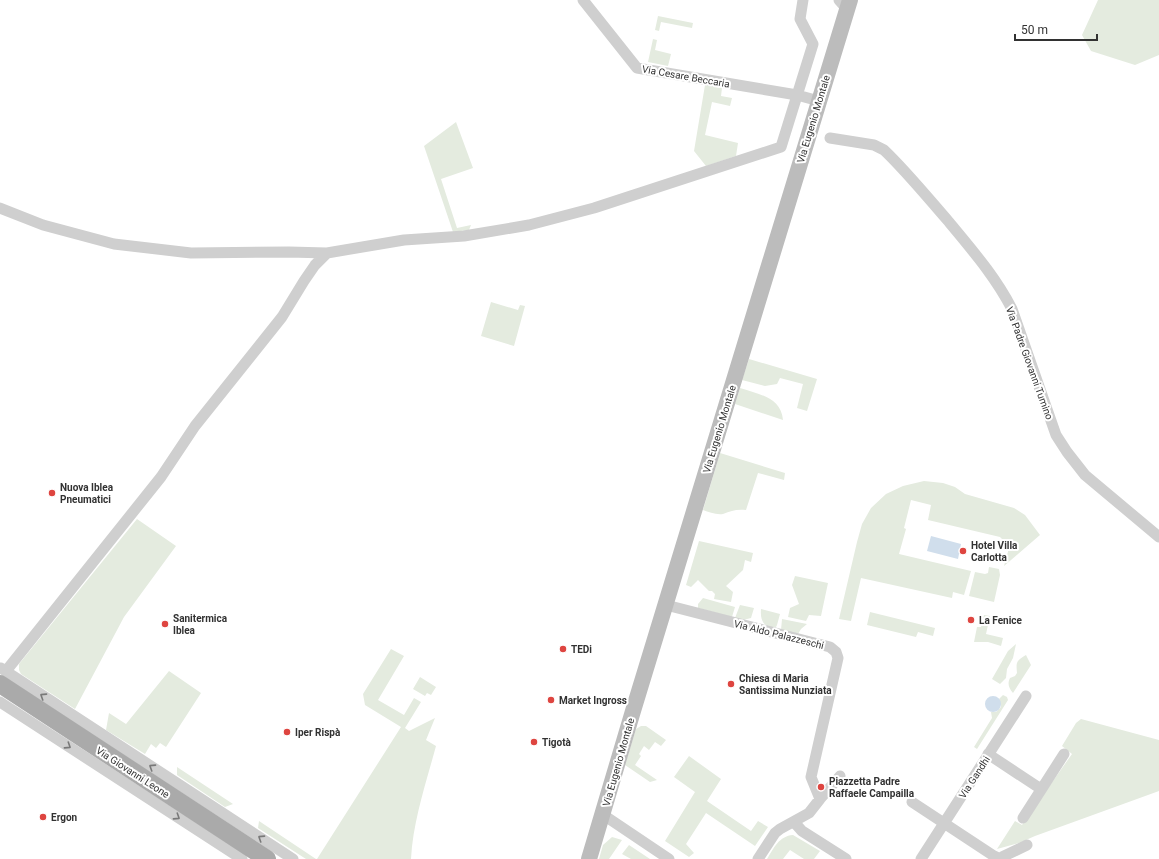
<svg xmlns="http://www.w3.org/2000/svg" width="1159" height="859" font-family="Roboto,sans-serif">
<rect width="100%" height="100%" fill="#fff"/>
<path fill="#e4ebdf" d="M1098,0H1159V55L1135,65L1091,51L1082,35Z
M658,16L693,23L692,28L661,22L659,31L655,30Z
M653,39L657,40L655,50L671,54L668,66L648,62Z
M705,85L722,88L721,96L732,98L730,106L712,102L705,135L738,143L736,156L706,166L694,151Z
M456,122L473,168L441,179L457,228L471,225L469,230L453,232L424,146Z
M491,302L518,310L520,305L525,306L514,346L481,336Z
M749,359L817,379L807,411L797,408L803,384L780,378L777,384L765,386L742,380Z
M740,388C758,394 781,397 783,420L735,404Z
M720,453L785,473L784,480L758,473L746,510C736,509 731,511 723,514C716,515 709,512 703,510Z
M924,481L943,483L955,487L965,494L1014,508L1025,515L1040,535L1004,566L1009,548L1003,546L1004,541L1000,537L928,520L931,505L911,500L904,528L906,529L899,554L971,571L964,595L953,592L952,598L861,578L851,621L839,619L857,542L862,524L871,508L886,494L903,486Z
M137,519L176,546L124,617L75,709L21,674L19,670V664Z
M699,541L753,553L751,562L745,560L743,570L726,586L733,592L731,602L714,599L715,594L712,591H709L698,580L691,587L686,585Z
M989,567L999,569L1000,575L994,602L969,596L975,572L985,574L988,573Z
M795,576L828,583L821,616L809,615L806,621L788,617L790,608L799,604L792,585Z
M703,598L735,607L732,617L698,608V604Z
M740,605L754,608L751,618L743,620L735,618Z
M761,609L780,614L777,625L775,629C764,626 760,622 761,609Z
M870,612L935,628L933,636L918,632L916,637L867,625Z
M984,615L990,616L986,634L1003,638L1001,646L988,642H974L977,627H981Z
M782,619L807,624L801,629L798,634L781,630Z
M1016,644L1013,658L1007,669L1006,678L1000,684L992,679L1008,651Z
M391,649L404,656L378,700L404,715L414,698L421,702L405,728L409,731L435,718L426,740L436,746C426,783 413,821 411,859H317L401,727L365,705L363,694Z
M1026,655L1031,665L1013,693C1009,688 1007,684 1010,678L1015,676L1017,673C1016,662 1016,661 1026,655Z
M169,671L201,693L166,747L160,743L156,748L151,744L145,754L106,730L109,713L126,724Z
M420,677L436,687L431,695L427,693L425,696L413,689Z
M1003,695L1007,697L1008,700L977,749L974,747L992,718L991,712H996L1001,707L999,699Z
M1081,719L1159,740V791L1035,836L1019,843L997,849L1015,821L1022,825L1072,754L1062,746L1076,723Z
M641,726H646L666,740L661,746L655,742L649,750L644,746L639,754L641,756L635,765L657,780L650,782L625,765L636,729Z
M689,756L721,779L707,801L751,831L758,821L768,827L755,846L706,813L686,844L694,853L689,857L665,841L695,792L674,777Z
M177,767L233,804L225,807L177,775Z
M259,821L316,859H306L258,828Z
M793,835L820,851L814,859H804L790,850L783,859H767C774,848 779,836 793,835Z
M612,837L622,840L609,859H599L603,845Z
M629,845L650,859H631L622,854Z"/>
<path fill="#d0deec" d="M931,536L961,544L958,559L927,551Z
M985 704a8 8 0 1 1 16 0a8 8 0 1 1-16 0Z"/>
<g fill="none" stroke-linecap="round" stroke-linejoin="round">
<path stroke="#cfcfcf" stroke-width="11" d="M583,0L637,68L797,95L819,101
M839,0L847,9
M830,138L874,145L884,150C907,172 928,198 949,222C972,250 995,276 1012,309L1056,435L1067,452L1085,475L1159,537
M0,208L43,225L114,244L191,253L289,252L327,253L404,240L464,236L529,225L594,208L781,147L813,44L800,19L803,0
M666,605L830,647L836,652L838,658L811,777L820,799
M1,668L293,859
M6,671L161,477L195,426L282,317L304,281L315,265L327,253
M0,702L242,859
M988,754L1041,789
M912,802L994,856L998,858L1002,857L1027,845
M602,814L669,859
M1023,818L1064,754
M794,822L802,831L846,859
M758,859L775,833L780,829L809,813L820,799L840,776
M921,859L1026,696"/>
<path stroke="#bcbcbc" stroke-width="16" d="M589,859L633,711L850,0"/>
<path stroke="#aaa" stroke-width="18" d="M0,684L267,859"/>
</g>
<defs><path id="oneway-chevron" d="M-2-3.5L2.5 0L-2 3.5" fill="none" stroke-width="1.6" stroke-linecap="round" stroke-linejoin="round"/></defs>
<g stroke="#797979">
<use href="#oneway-chevron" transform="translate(43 696) rotate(-147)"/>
<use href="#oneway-chevron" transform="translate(68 746) rotate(33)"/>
<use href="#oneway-chevron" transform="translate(152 767) rotate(-147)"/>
<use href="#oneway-chevron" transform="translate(177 817) rotate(33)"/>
<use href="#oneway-chevron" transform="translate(261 838) rotate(-147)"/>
</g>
<g fill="#de4540" stroke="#fff" stroke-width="1.5">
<circle cx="52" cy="493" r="4"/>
<circle cx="963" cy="551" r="4"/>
<circle cx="971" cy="620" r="4"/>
<circle cx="165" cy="624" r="4"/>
<circle cx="563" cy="649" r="4"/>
<circle cx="731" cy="684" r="4"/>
<circle cx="551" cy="700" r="4"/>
<circle cx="287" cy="732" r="4"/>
<circle cx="534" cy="742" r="4"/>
<circle cx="821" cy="787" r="4"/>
<circle cx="43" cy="817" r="4"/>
</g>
<g text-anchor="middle" stroke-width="4" stroke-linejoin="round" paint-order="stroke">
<g font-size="10" fill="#323232" stroke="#fff">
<text transform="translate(686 76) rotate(10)" y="4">Via Cesare Beccaria</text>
<text transform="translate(813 119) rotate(-73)" y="4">Via Eugenio Montale</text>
<text transform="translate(1030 363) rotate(70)" y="4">Via Padre Giovanni Tumino</text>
<text transform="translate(719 429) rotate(-73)" y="4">Via Eugenio Montale</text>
<text transform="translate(779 634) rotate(14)" y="4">Via Aldo Palazzeschi</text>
<text transform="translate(618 762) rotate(-74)" y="4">Via Eugenio Montale</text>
<text transform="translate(133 772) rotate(33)" y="4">Via Giovanni Leone</text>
<text transform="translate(974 777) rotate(-57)" y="4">Via Gandhi</text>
</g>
<g font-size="10" font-weight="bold" fill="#323232" stroke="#fff" text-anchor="start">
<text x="60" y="491">Nuova Iblea<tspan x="60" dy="12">Pneumatici</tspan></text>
<text x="971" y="549">Hotel Villa<tspan x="971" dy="12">Carlotta</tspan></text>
<text x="173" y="622">Sanitermica<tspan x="173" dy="12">Iblea</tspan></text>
<text x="979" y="624">La Fenice</text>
<text x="571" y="653">TEDi</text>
<text x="739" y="682">Chiesa di Maria<tspan x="739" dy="12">Santissima Nunziata</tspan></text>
<text x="559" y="704">Market Ingross</text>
<text x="295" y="736">Iper Rispà</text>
<text x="542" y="746">Tigotà</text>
<text x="829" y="785">Piazzetta Padre<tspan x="829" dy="12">Raffaele Campailla</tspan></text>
<text x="51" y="821">Ergon</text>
</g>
</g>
<path d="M1015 34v6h82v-6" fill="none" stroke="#323232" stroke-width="2"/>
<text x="1021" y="34" font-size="12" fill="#323232" stroke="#ffffff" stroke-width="3" paint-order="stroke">50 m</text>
</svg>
